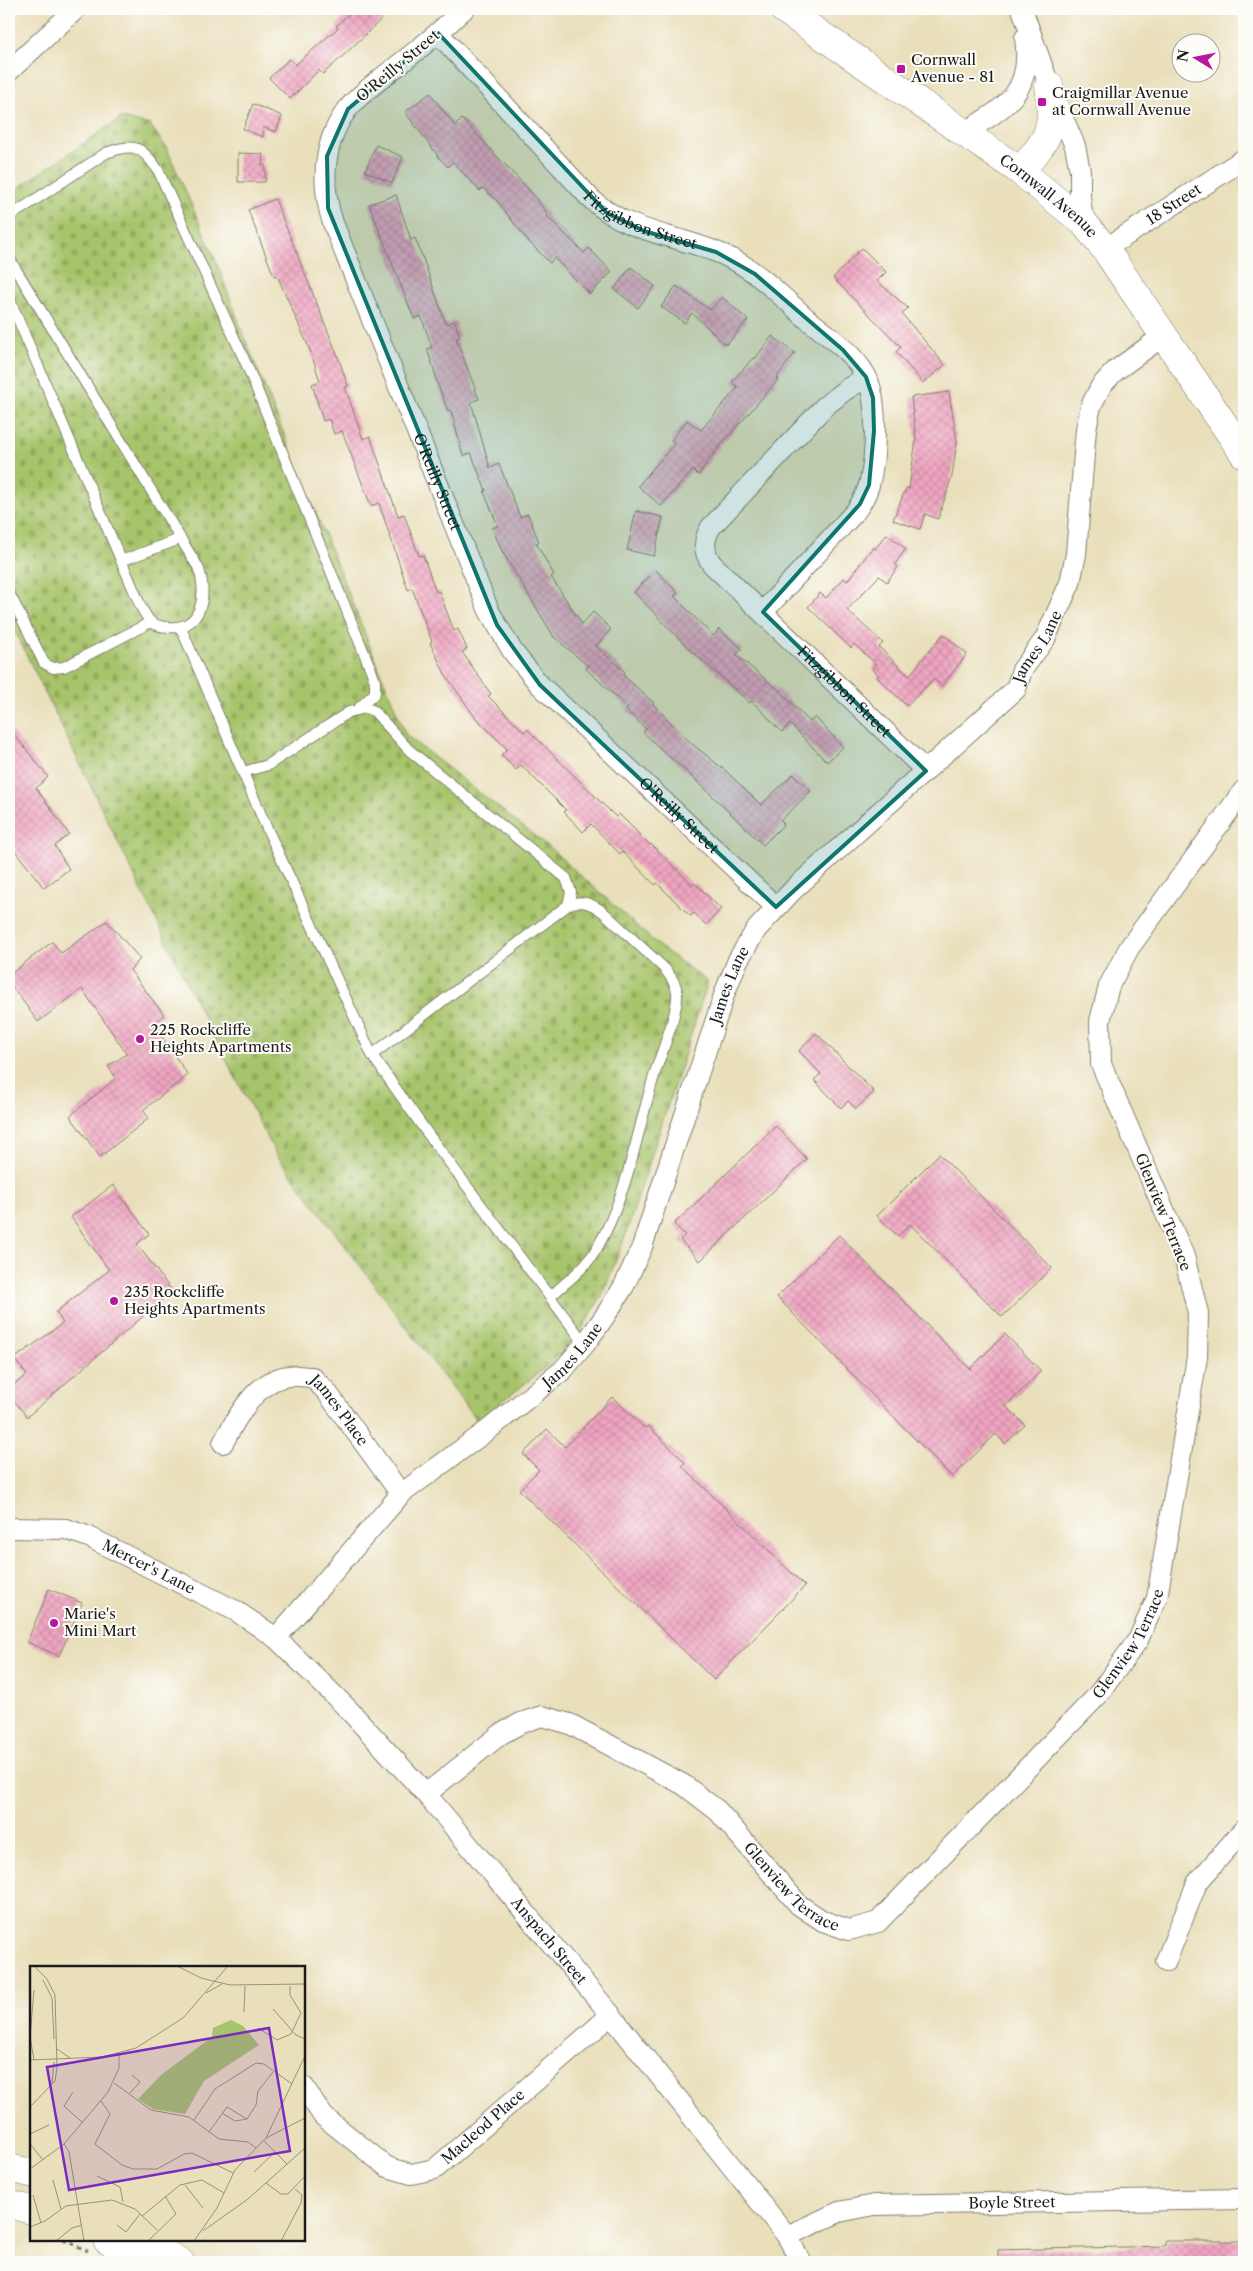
<svg xmlns="http://www.w3.org/2000/svg" width="1253" height="2271" font-family="'Libre Caslon Text',serif">
<defs>
<pattern id="cemetery-stones" width="16" height="16" patternUnits="userSpaceOnUse" patternTransform="scale(1.25)"><rect width="16" height="16" fill="#a7c46b"/><path d="M2 7V4a2 2 0 0 1 4 0v3zM10 15v-3a2 2 0 0 1 4 0v3z" fill="#8fa85c"/></pattern>
<pattern id="building-cross-hatch" width="8" height="8" patternUnits="userSpaceOnUse" patternTransform="scale(1.25)"><rect width="8" height="8" fill="#efa5c1"/><path d="M0 0l8 8M0 8l8-8" fill="none" stroke="#cc8da5"/></pattern>
</defs>
<rect width="100%" height="100%" fill="#fdfcf7"/>
<filter id="ink" filterUnits="userSpaceOnUse"><feTurbulence type="fractalNoise" baseFrequency=".02" numOctaves="2"/><feDisplacementMap in="SourceGraphic" scale="10" xChannelSelector="R" yChannelSelector="G"/><feConvolveMatrix kernelMatrix="1 2 1 2 8 2 1 2 1" color-interpolation-filters="sRGB"/></filter>
<filter id="wash" filterUnits="userSpaceOnUse"><feTurbulence type="fractalNoise" baseFrequency=".0096" numOctaves="4" result="noise"/><feDisplacementMap in="SourceGraphic" scale="20" xChannelSelector="R" yChannelSelector="G"/><feGaussianBlur stdDeviation="1.12" result="paint"/><feColorMatrix in="noise" values="0 0 0 0 0 0 0 0 0 0 0 0 0 0 0 0 0 1.4 0 .05"/><feComposite in="paint" operator="in"/></filter>
<g filter="url(#wash)">
<rect width="100%" height="100%" fill="#e9dfbb"/>
<path fill="url(#cemetery-stones)" stroke="#627044" d="M121,118L150,125L166,147L214,256L248,346L406,735L550,848L659,946L708,982L627,1231L603,1294L580,1332L553,1362L477,1421L276,1154L206,1022L9,619V194Z"/>
<g id="blocks">
<path fill="url(#building-cross-hatch)" d="M354,9H392L345,54L323,74L319,70L290,99L269,78L289,59L295,65L338,28L336,26Z
M430,93L455,126L462,119L529,190L548,214L547,216L584,253L589,248L612,272L590,294L554,258L550,263L528,241L497,201L483,188L480,191L453,162L448,167L441,160L405,112Z
M253,104L282,116L276,132L263,127V137L243,129Z
M376,145L403,157L392,183L365,171Z
M238,153L263,154L262,165H265V182H238Z
M396,195L411,240L415,238L425,264L446,324L455,321L460,337L456,338L479,399L471,402L490,468L499,464L520,517L528,514L539,542L536,543L554,575L551,577L582,624L593,612L611,629L596,646L625,672L623,675L654,703L653,704L691,743L727,772L761,805L793,774L811,791L781,820L784,824L763,845L698,782L664,752L643,732L646,729L626,710L628,708L586,669L588,666L554,637L502,551L492,528L498,526L484,492L486,491L471,453L463,456L451,410L448,411L435,377L436,376L427,349L432,347L421,316L414,319L369,204Z
M275,199L337,354L348,386L345,387L363,439L370,436L398,516L404,514L419,556L423,555L436,592L439,591L454,631L458,629L467,649L462,652L491,694L488,696L524,732L527,729L616,817L619,814L650,845L651,844L693,885L695,883L721,909L706,925L694,913L690,916L657,883L655,885L622,851L620,854L591,824L583,832L564,812L566,810L521,765L516,770L501,755L507,749L475,717L445,674L430,643L432,642L412,588L408,590L379,503L371,506L342,431L334,434L329,419L323,421L312,384L320,381L310,350L277,275L274,276L248,210Z
M862,248L886,272L877,281L908,308L902,314L945,365L923,383L896,352L901,347L833,278Z
M631,267L655,286L638,308L614,289Z
M676,286L710,310L722,297L748,320L726,345L692,313L685,323L661,307Z
M772,336L795,353L776,378L778,380L720,446L698,475L693,470L661,506L638,486L675,443L671,440L687,420L701,430L738,387L732,382L753,358L755,359Z
M949,392L957,442L952,476L938,519L925,514L920,529L893,520L906,488L909,489L916,439L911,397Z
M636,511L663,517L654,556L627,550Z
M887,534L906,549L895,564L898,567L887,582L879,576L847,610L883,643L879,647L909,676L943,634L967,654L942,686L933,679L907,706L877,677L879,675L872,669L876,664L854,644L851,648L808,607L820,593L826,598L844,578L847,581L873,547L875,549Z
M656,570L678,593L674,596L713,636L719,629L742,649L736,655L780,691L810,722L815,717L843,747L827,762L790,724L782,732L752,701L750,703L687,647L634,592Z
M9,728L48,777L36,788L69,834L55,846L69,869L44,888L9,843Z
M107,921L140,959L130,970L164,1015L153,1024L188,1075L143,1110L149,1118L100,1157L70,1116L116,1078L108,1066L127,1054L82,989L38,1022L9,982V975L52,942L61,953Z
M816,1033L874,1092L856,1109L848,1101L841,1108L814,1080L821,1074L799,1051Z
M776,1126L807,1159L700,1261L680,1240L685,1235L674,1224Z
M939,1154L1052,1268L1002,1317L910,1224L898,1236L877,1216Z
M113,1185L149,1234L137,1244L172,1291L27,1417L9,1394V1388L27,1375L14,1359L63,1323L56,1312L109,1270L71,1217Z
M839,1235L970,1369L1005,1334L1041,1371L1006,1406L1025,1425L1005,1444L996,1434L952,1477L777,1297Z
M612,1397L645,1428L648,1426L685,1462L682,1466L805,1586L714,1680L519,1490L539,1470L523,1454L547,1429L565,1447Z
M49,1589L82,1603L59,1656L27,1642Z
M1165,2241H1240V2262H998V2250L1165,2246Z"/>
</g>
</g>
<g filter="url(#ink)">
<use href="#blocks" fill-opacity="0" stroke="#827e6c" stroke-width="1"/>
<g fill="none" stroke-linecap="round" stroke-linejoin="round">
<g stroke="#827e6c" stroke-width="12">
<path id="lane" d="M9,217L106,153C133,143 141,145 158,170L248,368L371,670L375,682V693L358,709
M9,258L198,567C208,592 203,631 168,627C163,627 153,625 150,621C146,617 144,612 141,607L9,298
M121,561L180,539
M9,593L44,663L53,668L64,667L151,622
M181,628L265,824L372,1055L425,1130L585,1344
M243,772L268,765L349,712L366,708L374,711L409,750L566,878L571,892L568,905
M372,1055L568,905C581,899 590,903 602,911L665,969C670,976 676,983 677,992C679,1011 660,1056 654,1076C637,1132 627,1197 597,1248C586,1268 566,1282 550,1297"/>
</g>
<g stroke="#827e6c" stroke-width="22">
<g id="street">
<path id="s1" d="M464,9C444,28 423,46 401,63C387,74 372,85 359,97C323,130 319,180 333,223L489,611L513,652L540,685L776,907"/>
<path d="M1022,9L1049,85L1075,146L1080,171V196L1083,222"/>
<path id="s2" d="M438,33L590,198C631,236 681,234 728,257C758,271 782,297 806,318C827,335 853,352 866,376C879,401 876,458 869,485C866,495 861,504 855,512L763,612"/>
<path d="M9,71L76,9"/>
<path d="M965,132C1006,107 1033,92 1025,38"/>
<path id="s3" d="M1105,249L1244,159"/>
<path id="s4" d="M866,377L844,391L824,407L711,527C703,540 703,552 712,564L926,771"/>
<path id="s5" d="M223,1443C236,1418 257,1379 289,1376C296,1375 305,1377 312,1377L326,1391L401,1494"/>
<path id="s6" d="M9,1528L66,1529L89,1537L236,1611L276,1638L347,1708L426,1794L611,2015L787,2236L801,2262"/>
<path id="s7" d="M276,1638L401,1494L488,1430L563,1370L585,1344L605,1316L624,1286L642,1247L725,992L738,960L756,930L794,889L1016,689L1022,670L1045,639L1070,583L1076,554L1086,429L1091,406L1101,386L1115,371L1163,336"/>
<path id="s8" d="M426,1794L501,1734L521,1723L542,1716L570,1724L684,1785L718,1811L799,1905L823,1921L849,1930L878,1922L1097,1696L1138,1640L1157,1598L1197,1357L1198,1313L1184,1256L1101,1064L1100,1021L1109,986L1129,948L1244,790"/>
<path d="M1166,1961L1197,1883L1244,1829"/>
<path id="s9" d="M304,2087L323,2116L387,2167L411,2174L435,2169L611,2015"/>
<path id="s10" d="M787,2236L839,2212L874,2205L1244,2199"/>
</g>
</g>
<g stroke="#827e6c" stroke-width="29">
<g id="secondary">
<path id="s11" d="M783,9L1020,171L1083,222L1105,249L1244,454"/>
<path d="M1020,171C1050,137 1054,131 1049,85"/>
</g>
</g>
<g stroke="#827e6c" stroke-width="29">
<path id="primary" d="M9,2168L31,2173
M9,2204L31,2210
M107,2240L135,2255L166,2254L180,2262"/>
</g>
<path stroke="#827e6c" stroke-width="3" stroke-dasharray="4 4" stroke-linecap="butt" d="M63,2240L88,2251"/>
<use href="#lane" stroke="#fff" stroke-width="10"/>
<use href="#street" stroke="#fff" stroke-width="20"/>
<use href="#secondary" stroke="#fff" stroke-width="28"/>
<use href="#primary" stroke="#fff" stroke-width="28"/>
</g>
</g>
<path fill="#0f766e" fill-opacity="0.2" stroke="#0f766e" stroke-width="4" stroke-linejoin="round" d="M438,33L607,213L644,231L716,252L755,274L843,350L866,377L873,398L874,431L869,485L860,504L763,612L926,771L776,907L540,685L497,625L328,208L327,156L348,109Z"/>
<g fill="#b5179e" stroke="#fdfcf7" stroke-width="2">
<rect x="896" y="64" width="10" height="10" rx="2.5"/>
<rect x="1037" y="97" width="10" height="10" rx="2.5"/>
<circle cx="140" cy="1039" r="5"/>
<circle cx="114" cy="1301" r="5"/>
<circle cx="54" cy="1623" r="5"/>
</g>
<g text-anchor="middle" stroke-width="4" stroke-linejoin="round" paint-order="stroke">
<g font-size="15" fill="#1c1c1c" stroke="#fdfcf7" text-anchor="start">
<text x="911" y="65">Cornwall<tspan x="911" dy="17">Avenue - 81</tspan></text>
<text x="1052" y="98">Craigmillar Avenue<tspan x="1052" dy="17">at Cornwall Avenue</tspan></text>
<text x="150" y="1035">225 Rockcliffe<tspan x="150" dy="17">Heights Apartments</tspan></text>
<text x="124" y="1297">235 Rockcliffe<tspan x="124" dy="17">Heights Apartments</tspan></text>
<text x="64" y="1619">Marie's<tspan x="64" dy="17">Mini Mart</tspan></text>
</g>
<g font-size="15" fill="#1c1c1c" stroke="#fdfcf7">
<text transform="translate(398 66) rotate(-40)" y="5">O'Reilly Street</text>
<text dy="5" stroke="none"><textPath href="#s11" startOffset="325">Cornwall Avenue</textPath></text>
<text dy="5" stroke="none"><textPath href="#s3" startOffset="82">18 Street</textPath></text>
<text dy="5" stroke="none"><textPath href="#s2" startOffset="280">Fitzgibbon Street</textPath></text>
<text dy="5" stroke="none"><textPath href="#s1" startOffset="552">O'Reilly Street</textPath></text>
<text dy="5" stroke="none"><textPath href="#s7" startOffset="1282">James Lane</textPath></text>
<text dy="5" stroke="none"><textPath href="#s4" startOffset="440">Fitzgibbon Street</textPath></text>
<text dy="5" stroke="none"><textPath href="#s1" startOffset="972">O'Reilly Street</textPath></text>
<text dy="5" stroke="none"><textPath href="#s7" startOffset="818">James Lane</textPath></text>
<text transform="translate(1163 1212) rotate(68)" y="5">Glenview Terrace</text>
<text dy="5" stroke="none"><textPath href="#s7" startOffset="412">James Lane</textPath></text>
<text dy="5" stroke="none"><textPath href="#s5" startOffset="164">James Place</textPath></text>
<text dy="5" stroke="none"><textPath href="#s6" startOffset="148">Mercer's Lane</textPath></text>
<text dy="5" stroke="none"><textPath href="#s8" startOffset="929">Glenview Terrace</textPath></text>
<text dy="5" stroke="none"><textPath href="#s8" startOffset="449">Glenview Terrace</textPath></text>
<text dy="5" stroke="none"><textPath href="#s6" startOffset="702">Anspach Street</textPath></text>
<text dy="5" stroke="none"><textPath href="#s9" startOffset="230">Macleod Place</textPath></text>
<text dy="5" stroke="none"><textPath href="#s10" startOffset="231">Boyle Street</textPath></text>
</g>
</g>
<g transform="translate(30 1966)">
<rect width="275" height="275" fill="#e9dfbb"/>
<path d="M201,54L213,60L229,79L174,115L155,148L123,143L108,133L131,109L182,71L183,62Z" fill="#a7c46b"/>
<path fill="none" stroke="#97917b" stroke-width="1" d="M147,0L171,12L200,19L275,18M13,14L22,32L24,73M4,24L0,71L4,94M176,27L192,18M243,43L266,69L275,73M214,46L215,20M228,62L247,74L261,68L271,47L260,29V20M27,83L40,92M0,94L72,91L106,82L153,52L198,0M22,117L24,96M84,117L121,144L159,151L189,173L218,176L226,182M43,126L34,140L53,157M100,127L110,116L102,109M71,135L80,148L65,178L92,199L103,203H127L154,188L162,187L203,207M0,141L25,115L27,102L25,29L17,13L4,0M192,147L205,155L217,153L226,139L228,125L243,106M164,154L185,123L226,97L234,98L262,118M179,166L197,141L217,153M0,168L19,159M236,172L275,152M234,175L257,198M0,178L13,194M34,178L39,186L54,275M0,203L34,178L78,126L89,102V87M224,206L245,186M67,210L90,221L93,236M23,214L31,243M236,217L251,228H258L275,210M155,219L173,242M3,229L11,257M112,250L150,219L172,214L194,227M87,259L96,266L110,248M0,261L15,255L36,240L82,234L105,243L127,264M173,265L218,233L275,182M26,275L42,262L52,259M118,275L146,248L135,230M164,275L187,242L205,204L236,172L275,90M251,275L271,237L272,229L265,223"/>
<path fill="#7b2cbf" fill-opacity="0.15" stroke="#7b2cbf" stroke-width="2.5" d="M239,62L260,185L39,224L17,101Z"/>
<rect width="275" height="275" fill="none" stroke="#1c1c1c" stroke-width="2.5"/>
</g>
<rect width="1253" height="2271" fill="none" stroke="#fdfcf7" stroke-width="30"/>
<g transform="translate(1196 58) rotate(280)"><circle r="24" fill="#fdfcf7" stroke="#a3a29f"/>
<path d="M0-4L9 19L0 12L-9 19Z" fill="#b5179e"/>
<text y="-8" font-size="14" font-weight="bold" text-anchor="middle" fill="#1c1c1c">N</text>
</g>
</svg>
